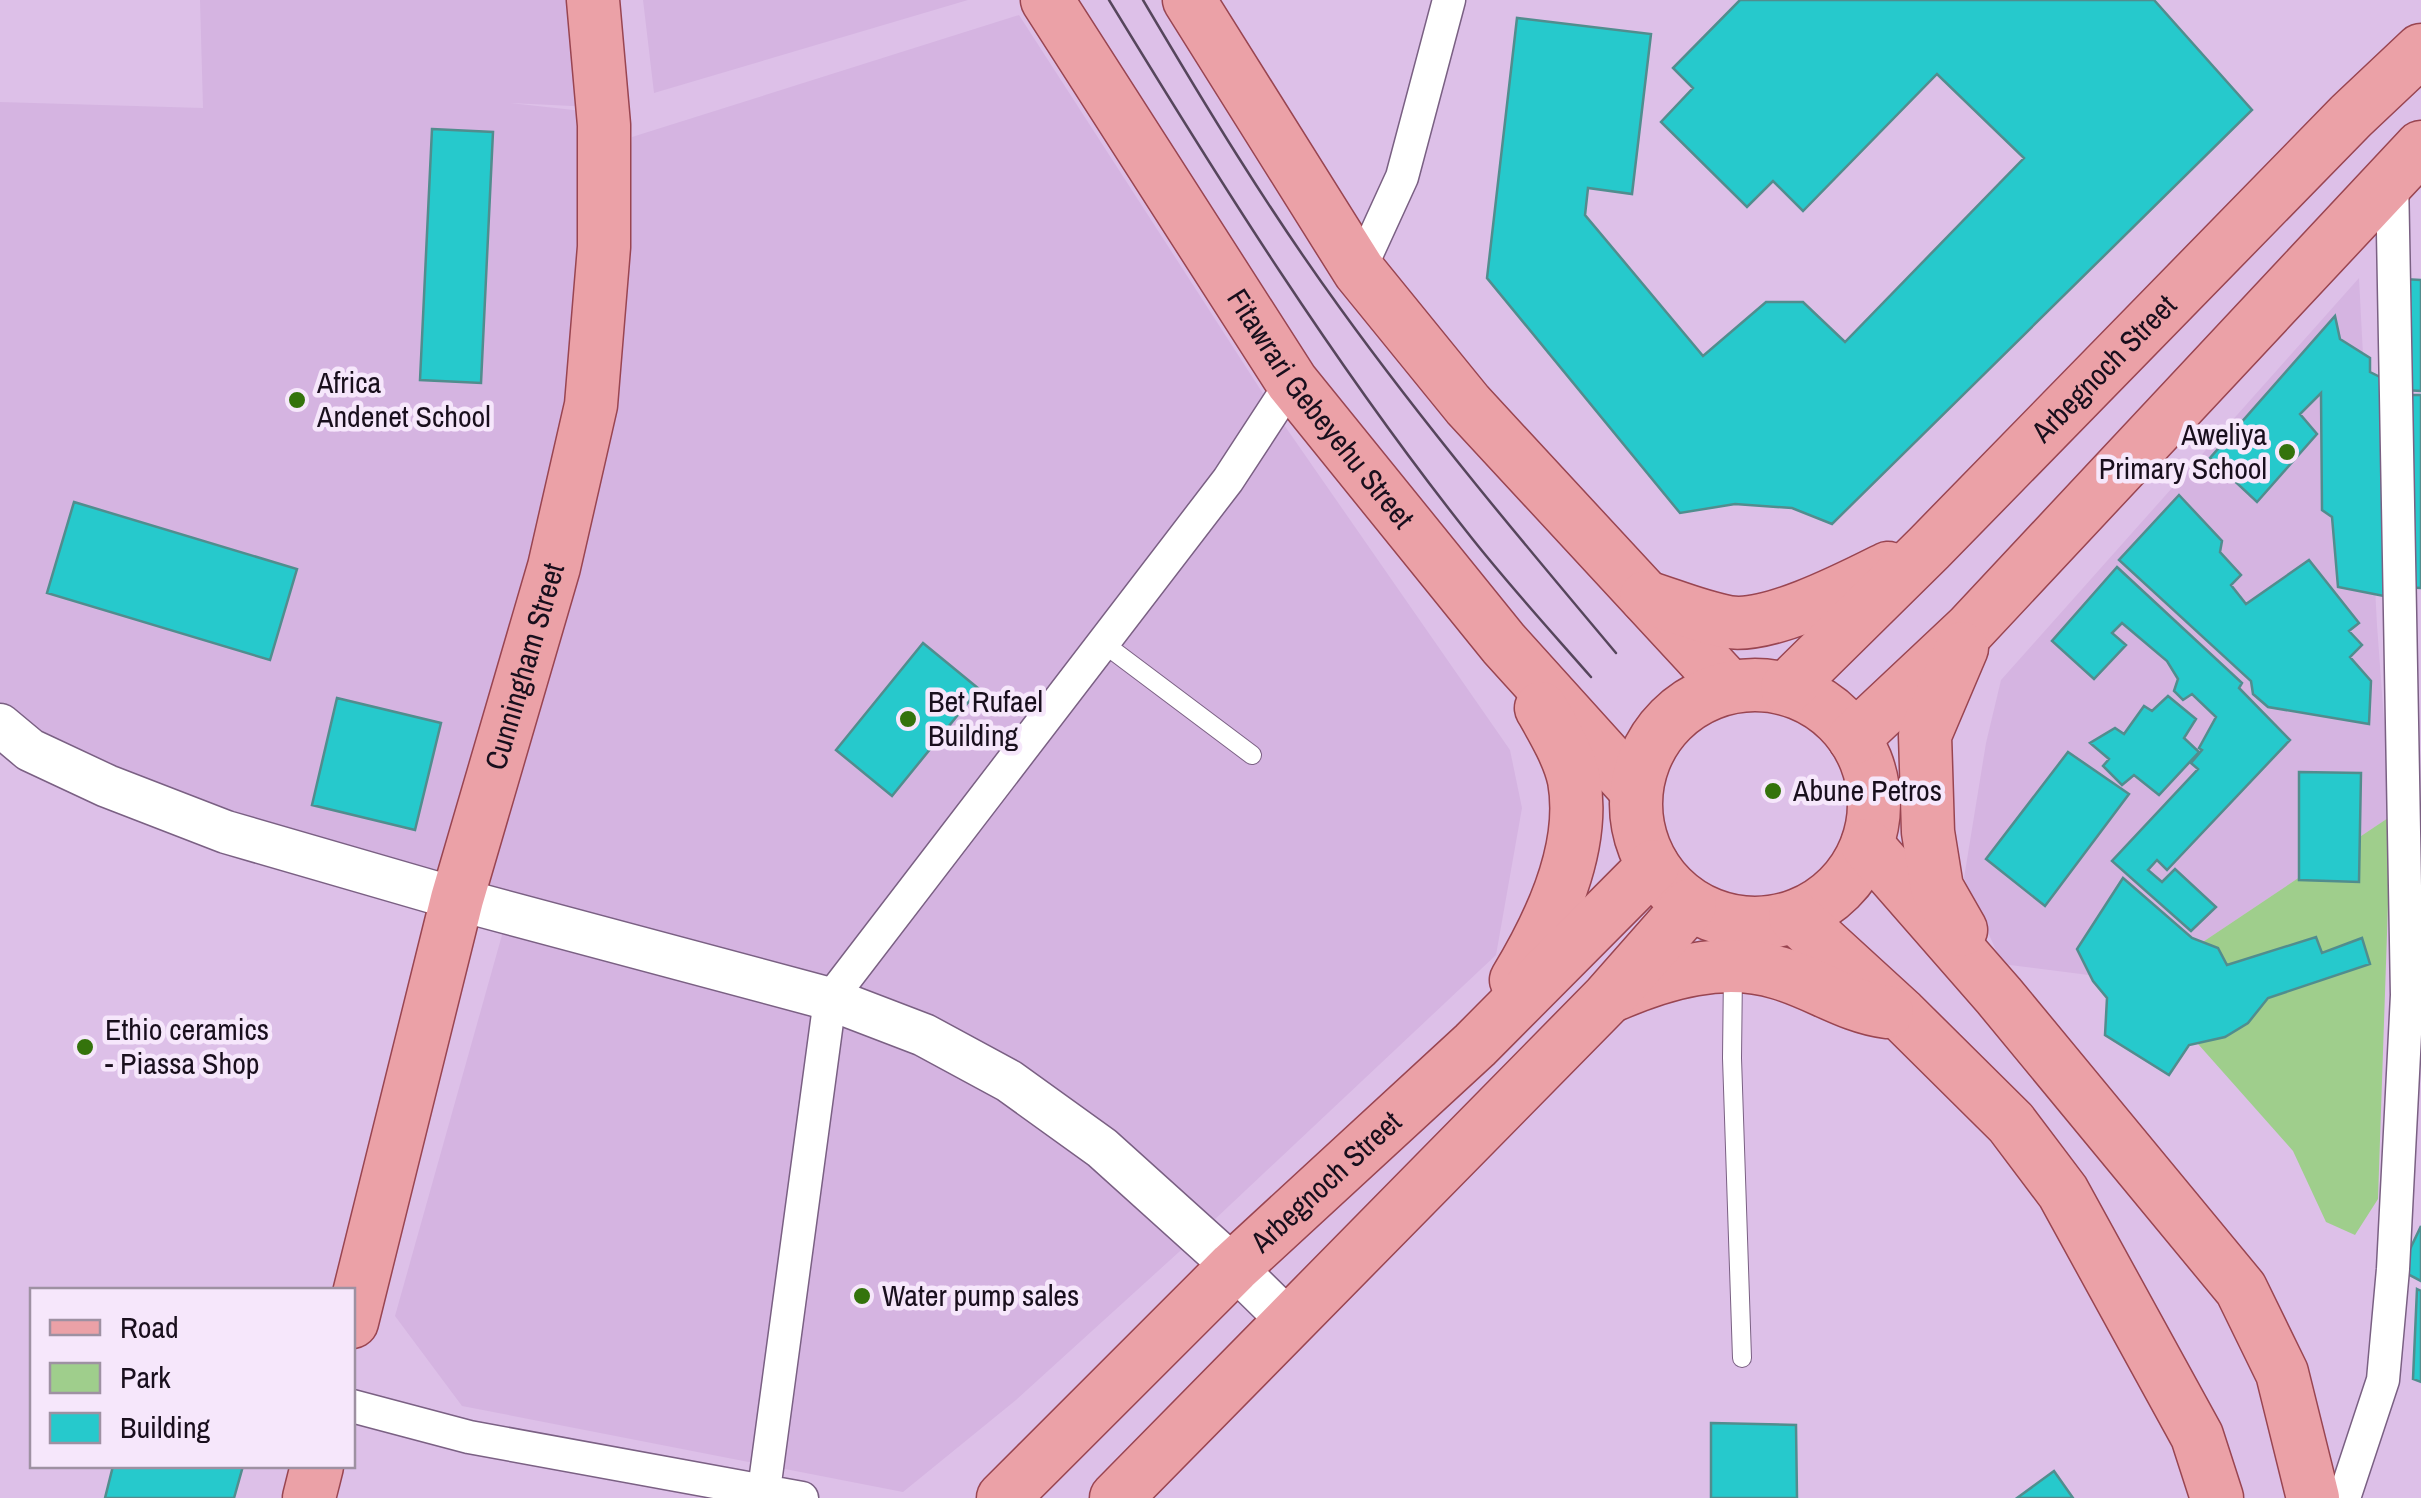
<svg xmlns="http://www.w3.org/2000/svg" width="2421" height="1498" font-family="'Archivo Narrow',sans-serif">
<rect width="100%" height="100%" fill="#ddc0e8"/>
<path fill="#d5b4e1" d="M200,0H581L593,107L510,103L610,114V334L632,137L1019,15L1273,409L1510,750L1522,808L1496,955L1212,1222L1016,1400L903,1492L462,1406L395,1316L509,910L454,897L39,748L0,708V102L203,108Z
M643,0H968L654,93Z
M2359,278L2377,625L2391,816L2143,982L2002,964L1964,878L1986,743L2001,680Z"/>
<path fill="#9fce8c" d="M2391,816L2378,1199L2355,1235L2326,1222L2293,1151L2143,982Z"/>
<path fill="#26c9cc" stroke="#518d8e" stroke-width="2.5" d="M1740,0H2154L2252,110L1832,524L1792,508L1735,504L1680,513L1487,278L1517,18L1651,34L1632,194L1588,188L1585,215L1703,356L1766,302H1803L1845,342L2024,158L1937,74L1803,211L1773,181L1747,207L1661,122L1693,88L1673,68Z
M432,129L493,132L481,383L420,380Z
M2403,279L2421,280V391L2406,390Z
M2335,316L2340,339L2370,358V372L2384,379L2389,597L2338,587L2332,517L2322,510L2321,393L2300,414L2317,434L2257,502L2210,458Z
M2402,395H2421V588L2403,587Z
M2179,495L2222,541L2220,552L2241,575L2231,585L2246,604L2309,560L2359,623L2349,631L2362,645L2350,657L2371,681L2369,724L2268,707L2253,694L2251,681L2119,560Z
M74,502L297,569L270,660L47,593Z
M2117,567L2242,683L2239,688L2290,740L2167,870L2157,860L2148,870L2162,882L2175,869L2216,907L2191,931L2112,861L2198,769L2191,763L2202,750L2199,748L2216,717L2192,694L2183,700L2174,691L2178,679L2167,661L2122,623L2112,633L2126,645L2094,679L2052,641Z
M923,643L979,689L892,796L836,750Z
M2168,696L2196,719L2184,738L2199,752L2159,795L2134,775L2122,785L2103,766L2109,759L2090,743L2115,728L2124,734L2144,706L2152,711Z
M337,698L441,723L415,830L312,805Z
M2068,752L2129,794L2045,906L1986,859Z
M2299,772L2361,773L2359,882L2299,880Z
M2123,878L2192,938L2218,948L2227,965L2316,937L2322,953L2362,938L2370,964L2268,998L2248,1023L2225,1037L2189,1045L2169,1075L2105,1035L2107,998L2093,981L2077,949Z
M2421,1226V1281L2400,1270Z
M2417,1289L2421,1291V1382L2413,1379Z
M1711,1423L1796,1425L1797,1498H1711Z
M113,1466H243L234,1498H105Z
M2054,1471L2073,1498H2017Z"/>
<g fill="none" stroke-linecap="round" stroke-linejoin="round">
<g stroke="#7a6083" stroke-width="20">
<path id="service" d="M1103,643L1252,755
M1733,971L1732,1058L1742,1358"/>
</g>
<g stroke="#7a6083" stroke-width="35">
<path id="minor" d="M1359,271L1402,177L1449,0
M352,1406L469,1437L802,1498
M764,1490L830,999L1228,480L1292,382
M2344,1498L2383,1380L2393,1269L2407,995L2392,177"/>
</g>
<g stroke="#7a6083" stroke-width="45">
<path id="tertiary" d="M0,725L30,750L107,786L226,832L457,899L830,999L924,1035L1009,1081L1102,1148L1234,1267L1289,1321"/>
</g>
<g stroke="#994551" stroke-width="55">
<g id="primary">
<path id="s1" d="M1047,0L1292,382L1504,644L1636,790"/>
<path d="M1189,0L1359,271L1468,405L1729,687"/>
<path d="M1646,597C1672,605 1700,617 1728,622C1769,629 1850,587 1888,568"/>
<circle cx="1755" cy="804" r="119"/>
<path id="s2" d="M1787,688L1929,548L2351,116L2421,50"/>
<path d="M1854,738L1970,629L2421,147"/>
<path d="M1867,845L1999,996L2241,1289L2282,1373L2313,1498"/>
<path d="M1795,917L1901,1014L2011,1123L2063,1192L2197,1436L2217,1498"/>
<path d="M1961,930L1937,888L1928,832L1925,735L1962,648"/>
<path d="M1516,980C1550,924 1586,847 1574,780C1569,756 1553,729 1541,708"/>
<path d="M1614,995C1665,973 1723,956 1779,973C1817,984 1848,1007 1887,1012"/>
<path id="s3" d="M352,1322L457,899L554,567L591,405L604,247V125L593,0"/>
<path d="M309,1498L317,1466"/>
<path id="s4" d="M1003,1498L1234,1267L1475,1045L1653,866"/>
<path d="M1116,1498L1608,998L1690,905"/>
</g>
</g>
<use href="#service" stroke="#fff" stroke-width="18"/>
<use href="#minor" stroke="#fff" stroke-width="32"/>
<use href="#tertiary" stroke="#fff" stroke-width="42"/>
<use href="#primary" stroke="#eba1a7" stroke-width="52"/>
<path stroke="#56465c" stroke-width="2.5" d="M1109,0C1220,182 1334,364 1467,532C1506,582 1549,629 1591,677
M1143,0C1205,105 1268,209 1340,308C1426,427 1521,540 1616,653"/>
</g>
<g fill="#34730c" stroke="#f6e7fb" stroke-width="4">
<circle cx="297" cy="400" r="10"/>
<circle cx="2287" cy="452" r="10"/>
<circle cx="908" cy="719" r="10"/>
<circle cx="1773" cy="791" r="10"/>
<circle cx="85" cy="1047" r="10"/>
<circle cx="862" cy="1296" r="10"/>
</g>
<g text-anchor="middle" stroke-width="9" stroke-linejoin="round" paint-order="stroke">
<g font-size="30" fill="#190f1d" stroke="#f6e7fb">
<text dy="10" stroke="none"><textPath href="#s2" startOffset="450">Arbegnoch Street</textPath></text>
<text dy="10" stroke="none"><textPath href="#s1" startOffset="492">Fitawrari Gebeyehu Street</textPath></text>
<text dy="10" stroke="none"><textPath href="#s3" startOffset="678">Cunningham Street</textPath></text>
<text dy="10" stroke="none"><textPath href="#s4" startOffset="452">Arbegnoch Street</textPath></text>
</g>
<g font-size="30" fill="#190f1d" stroke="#f6e7fb" text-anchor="start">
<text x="317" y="393">Africa<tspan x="317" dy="34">Andenet School</tspan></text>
<text x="2267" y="445" text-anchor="end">Aweliya<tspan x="2267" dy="34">Primary School</tspan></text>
<text x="928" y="712">Bet Rufael<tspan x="928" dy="34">Building</tspan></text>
<text x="1793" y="801">Abune Petros</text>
<text x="105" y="1040">Ethio ceramics<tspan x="105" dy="34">- Piassa Shop</tspan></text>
<text x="882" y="1306">Water pump sales</text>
</g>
</g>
<rect x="30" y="1288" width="325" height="180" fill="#f6e7fb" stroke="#9e91a2" stroke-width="2.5"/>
<rect x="50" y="1320" width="50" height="15" fill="#eba1a7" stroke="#9e91a2" stroke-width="2.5"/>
<text x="120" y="1338" font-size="30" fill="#190f1d">Road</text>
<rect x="50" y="1363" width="50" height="30" fill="#9fce8c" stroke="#9e91a2" stroke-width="2.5"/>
<text x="120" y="1388" font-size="30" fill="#190f1d">Park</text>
<rect x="50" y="1413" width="50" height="30" fill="#26c9cc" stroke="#9e91a2" stroke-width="2.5"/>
<text x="120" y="1438" font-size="30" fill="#190f1d">Building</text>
</svg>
